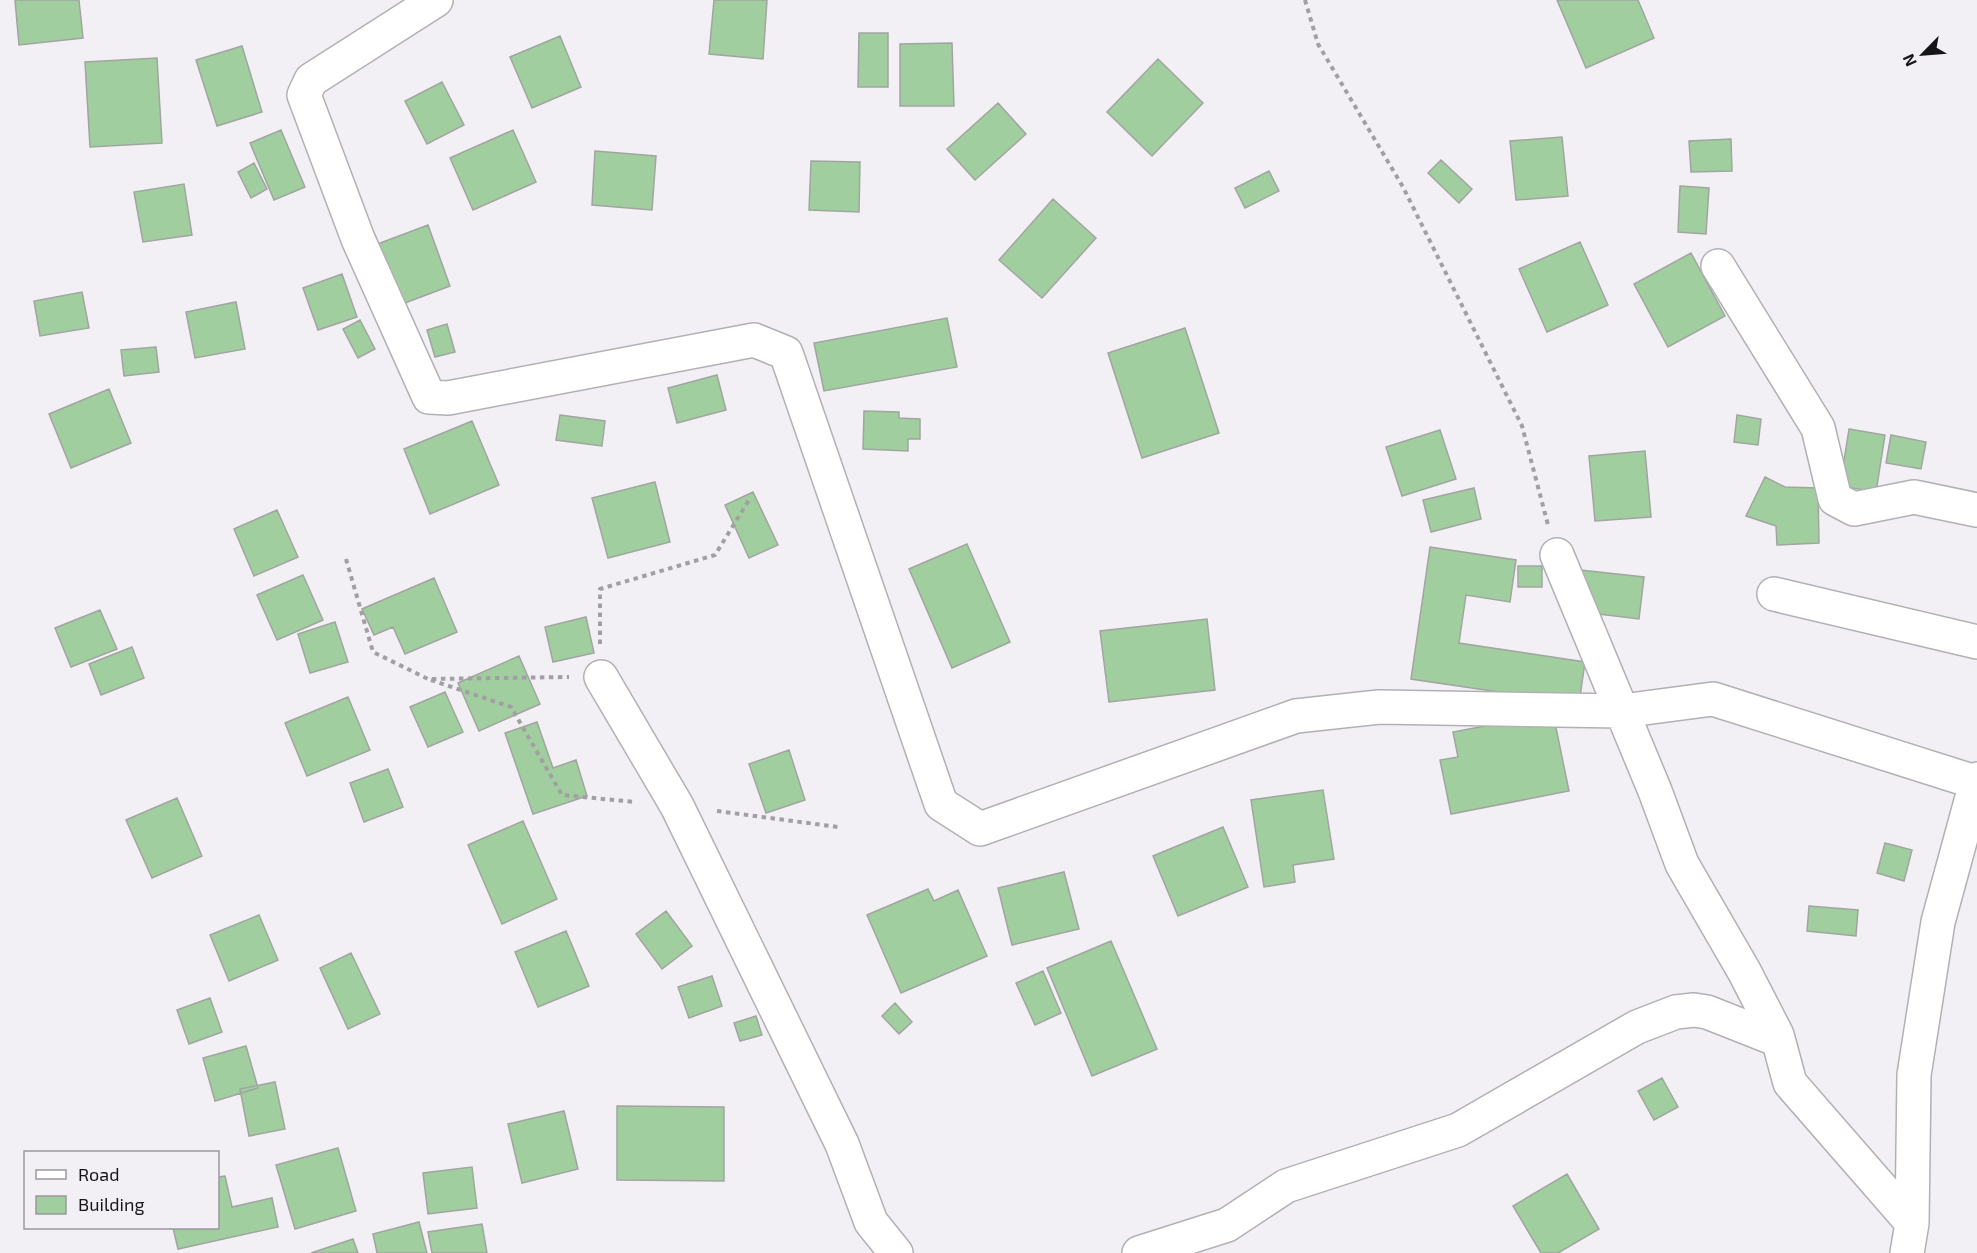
<svg xmlns="http://www.w3.org/2000/svg" width="1977" height="1253" font-family="'Exo 2',sans-serif">
<rect width="100%" height="100%" fill="#f3f0f5"/>
<path fill="#a1ce9e" stroke="#a1a5a1" stroke-width="1.5" d="M15,0H79L83,38L19,45Z
M714,0H767L763,59L709,54Z
M1557,0H1638L1654,38L1586,68Z
M859,33H888V87H858Z
M560,36L581,87L532,108L510,57Z
M952,43L954,106H900V44Z
M242,46L262,112L217,126L196,60Z
M157,58L162,143L90,147L85,62Z
M1158,59L1203,103L1152,156L1107,112Z
M442,82L464,125L427,144L405,101Z
M998,103L1026,134L975,180L947,149Z
M281,130L305,187L274,200L250,143Z
M513,130L536,182L473,210L450,158Z
M1562,137L1568,196L1516,200L1510,141Z
M1731,139L1732,171L1691,172L1689,141Z
M595,151L656,156L652,210L592,205Z
M1441,160L1472,189L1459,203L1428,173Z
M811,161L860,162L859,212L809,210Z
M254,163L267,189L251,198L238,172Z
M1269,171L1279,191L1245,208L1235,188Z
M184,184L192,235L143,242L134,192Z
M1680,186L1709,188L1706,234L1678,232Z
M1053,199L1096,238L1042,298L999,260Z
M428,225L450,286L397,306L375,245Z
M1580,242L1608,305L1547,332L1519,269Z
M1691,253L1725,316L1668,347L1634,284Z
M342,274L357,317L318,330L303,288Z
M82,292L89,328L40,336L34,301Z
M236,302L245,349L195,358L186,312Z
M947,318L957,367L824,391L814,343Z
M360,320L375,349L358,358L343,329Z
M447,324L455,352L435,357L427,330Z
M1185,328L1219,433L1142,458L1108,353Z
M156,347L159,372L124,376L121,350Z
M717,375L726,410L677,423L668,388Z
M109,389L131,443L71,468L49,414Z
M864,411L899,412V418L920,419V439H908V451L863,449Z
M560,415L605,421L602,446L556,440Z
M1737,415L1761,419L1758,445L1734,442Z
M472,421L499,485L430,514L404,449Z
M1849,429L1885,435L1876,492L1840,486Z
M1440,430L1456,479L1402,496L1386,447Z
M1891,435L1926,442L1921,469L1886,463Z
M1645,451L1651,517L1595,521L1589,456Z
M1765,477L1785,487L1818,488L1819,543L1777,545L1776,526L1746,516Z
M655,482L670,542L608,558L592,498Z
M1474,488L1481,519L1431,532L1423,500Z
M753,492L778,545L749,558L725,505Z
M277,510L298,557L254,576L234,529Z
M967,544L1010,642L952,668L909,569Z
M1430,547L1516,560L1510,602L1466,595L1459,643L1585,662L1579,704L1411,679Z
M1518,566H1542V587H1518Z
M1571,569L1644,577L1639,619L1566,610Z
M303,575L323,620L277,640L257,595Z
M434,578L457,632L405,654L393,627L374,635L362,609Z
M100,610L117,649L71,667L55,628Z
M586,617L594,653L553,662L545,627Z
M1207,619L1215,690L1109,702L1100,631Z
M335,622L348,662L310,673L298,634Z
M132,647L144,678L101,695L89,664Z
M519,656L540,704L479,731L458,683Z
M445,692L463,732L428,747L410,707Z
M348,697L370,750L307,776L285,723Z
M1553,713L1569,791L1451,814L1440,760L1458,757L1453,732Z
M537,722L553,768L576,760L587,796L533,814L505,733Z
M789,750L805,800L766,813L749,764Z
M388,769L403,807L364,822L350,783Z
M1323,790L1334,859L1293,865L1295,882L1264,887L1251,800Z
M177,798L202,856L152,878L126,820Z
M523,821L557,899L502,924L468,845Z
M1223,827L1248,887L1178,916L1153,856Z
M1885,843L1912,850L1904,881L1877,873Z
M1064,872L1079,929L1012,945L998,888Z
M928,889L934,901L958,890L987,956L901,993L867,915Z
M1809,906L1858,910L1856,936L1807,931Z
M666,911L692,946L662,969L636,934Z
M259,915L278,960L229,981L210,935Z
M566,931L589,986L538,1007L515,952Z
M1111,941L1157,1049L1092,1076L1047,968Z
M351,953L380,1014L348,1029L320,968Z
M1043,971L1061,1013L1035,1025L1016,983Z
M712,976L722,1006L689,1018L678,987Z
M210,998L222,1032L189,1044L177,1010Z
M895,1003L912,1022L899,1034L882,1016Z
M756,1016L762,1035L740,1041L734,1023Z
M246,1046L258,1088L215,1101L203,1058Z
M1662,1078L1678,1107L1654,1120L1638,1091Z
M275,1082L285,1129L249,1136L240,1089Z
M617,1106L724,1107V1181L617,1180Z
M564,1111L578,1169L522,1183L508,1124Z
M338,1148L356,1211L295,1229L276,1165Z
M472,1167L477,1208L428,1214L423,1173Z
M1567,1174L1599,1229L1558,1253H1541L1513,1206Z
M225,1176L232,1207L272,1198L278,1227L178,1249L173,1228H218V1177Z
M419,1222L427,1253H377L373,1234Z
M482,1224L487,1253H432L428,1232Z
M353,1239L358,1253H311Z"/>
<g fill="none" stroke-linecap="round" stroke-linejoin="round">
<g stroke="#b3b0b5" stroke-width="36">
<path id="minor" d="M436,0L311,80L304,95L358,239L429,397L448,398L754,340L786,353L941,804L980,829L1296,716L1379,707L1622,711L1713,699L1975,782
M1718,266L1818,428L1835,499L1854,509L1914,497L1977,510
M1557,555L1655,791L1682,864L1744,971L1777,1035L1790,1083L1912,1223
M1774,594L1977,642
M601,677L677,806L842,1144L871,1222L896,1253
M1139,1253L1227,1225L1286,1186L1458,1130L1637,1027L1676,1012L1694,1010L1707,1012L1778,1040
M1907,1253L1912,1223L1914,1075L1938,922L1977,779"/>
</g>
<path stroke="#a19fa3" stroke-width="4" stroke-dasharray="4.5 4.5" stroke-linecap="butt" d="M1305,0L1318,44L1403,187L1522,426L1548,525
M346,559L373,652L428,679L569,677
M600,644V589L715,555L749,500
M431,680L511,707L562,795L635,802
M717,811L838,827"/>
<use href="#minor" stroke="#fff" stroke-width="33"/>
</g>
<rect x="24" y="1151" width="195" height="78" fill="#f3f0f5" stroke="#9b989c" stroke-width="1.5"/>
<rect x="36" y="1170" width="30" height="9" fill="#ffffff" stroke="#9b989c" stroke-width="1.5"/>
<text x="78" y="1181" font-size="18" fill="#161517">Road</text>
<rect x="36" y="1196" width="30" height="18" fill="#a1ce9e" stroke="#9b989c" stroke-width="1.5"/>
<text x="78" y="1211" font-size="18" fill="#161517">Building</text>
<g transform="translate(1923 54) rotate(245)" stroke="#f3f0f5" stroke-width="4.5" paint-order="stroke">
<path d="M0-4.5L10 22L0 15L-10 22Z" fill="#161517"/>
<text y="-9" font-size="16" font-weight="bold" text-anchor="middle" fill="#161517">N</text>
</g>
</svg>
